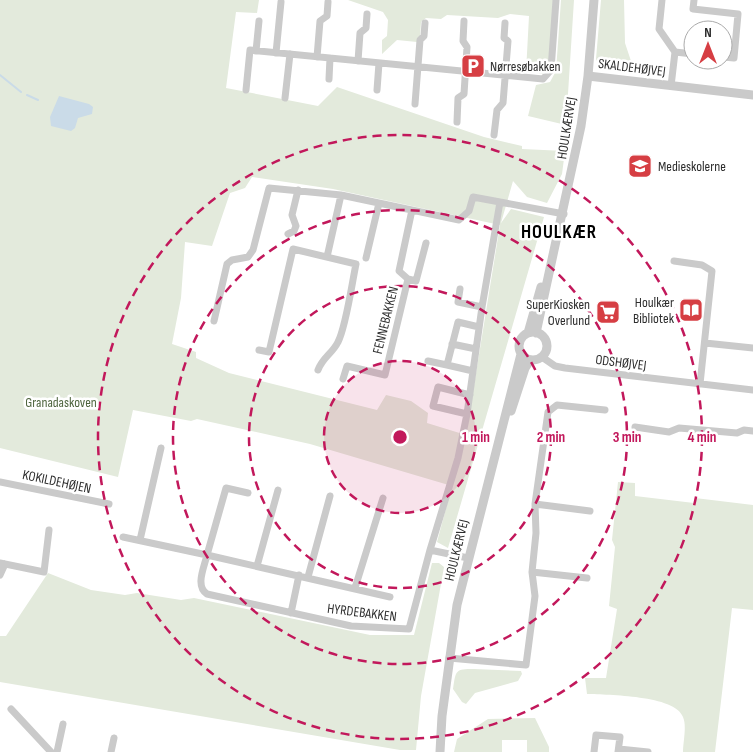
<svg xmlns="http://www.w3.org/2000/svg" width="753" height="752" font-family="'Sofia Sans Condensed',sans-serif">
<rect width="100%" height="100%" fill="#fff"/>
<path fill="#e3eadc" fill-rule="evenodd" d="M0,0H259L257,13L236,12L226,88L318,106L337,87L484,137L522,146V149L565,151L562,174L547,203L527,197L513,181L501,223L511,209L544,217L448,548L437,542L452,486L310,444L197,419L191,421L133,410L118,477L0,448ZM252,177L333,189L500,225L466,435L427,423L428,413L411,401L386,395L377,410L229,373L196,358V352L172,344L181,298L185,242L212,246L230,193L245,188Z
M348,0H553L550,66L545,74L526,72L529,16L510,14L498,18L447,15L441,19L426,18L421,22L420,37L417,42L397,40L382,54V40L387,36L388,20L383,12Z
M561,0H574L566,125L528,116L536,85L550,82L556,71Z
M601,0H624L625,43L635,73L601,70L596,59Z
M618,482L635,483V496L694,503L695,498L753,505V610L732,608L715,752H683C683,742 687,726 683,717C675,695 608,695 587,694L585,678H606L617,609L609,606L615,547L612,540Z
M432,563H439L444,567L421,696L416,750H400L0,682V636H6L48,573L91,590L125,595L137,593L181,600L194,598L370,635H414Z
M474,669L521,671L522,674L518,681L475,693L466,704L462,702L453,689C456,670 455,669 474,669Z
M535,718L549,747V752H527V740H502V752H454L457,739L488,719Z"/>
<path fill="#cadbe8" d="M59,96L89,104L93,107L92,114L78,118L75,128L71,131L51,126L50,117Z"/>
<g fill="none" stroke-linecap="round" stroke-linejoin="round">
<path stroke="#cadbe8" stroke-width="2" d="M0,75L21,92
M27,95L38,100"/>
<path stroke="#cacaca" stroke-width="7" d="M662,0L659,29L675,52L671,86
M694,0L693,9L738,14L734,58L723,57
M256,51L259,21
M675,52L693,54
M276,53L281,2
M317,57L320,21L327,16L328,2
M358,61L360,33L366,28L367,14
M329,79L330,58
M246,90L250,50L543,79L551,70L556,0
M377,90L379,63
M285,98L290,54
M415,104L420,40L424,36L425,23
M457,122L458,98L464,94L467,47L463,41L464,21
M494,135L497,110L503,103L508,41L504,38L505,23
M288,234L294,231L296,226L292,215L298,190
M327,257L341,195
M366,258L379,203
M674,261L702,265L712,271L700,384
M408,279L416,281L426,243
M460,289L458,302L482,307
M214,321L227,264L232,260L248,257L253,250L269,188L341,195L459,220L469,211L473,197L564,214
M705,343L753,348
M452,344L476,349
M259,350L269,352L293,249L356,264C352,283 346,327 338,342C332,354 323,357 318,370
M542,357L555,366L565,368L753,390
M428,361L447,365
M473,371L447,365L458,322L479,327
M343,379L347,366L385,375L408,279L399,271L412,210
M467,414L433,406L438,387L470,395
M635,427L669,432L679,428L737,433L744,430L753,431
M0,482L109,504
M248,493L226,488L207,555L390,597
M535,504L590,511
M123,537L207,555C204,568 195,586 207,594L351,626L409,629L430,550L468,558
M140,540L161,448
M430,550L458,458L467,414L482,307L500,202
M0,563L44,572L49,530
M257,566L278,490
M532,572L587,578
M0,575L5,564
M308,577L330,496
M355,588L383,498
M291,613L299,575
M449,658L526,665L535,596L532,572L536,533L535,504L548,412L557,405L605,410
M11,709L51,752
M619,749L648,752
M57,752L63,724
M111,752L114,738
M594,752L596,735L620,737L618,752"/>
<path stroke="#cacaca" stroke-width="9" d="M588,76L753,95
M519 346a14 14 0 1 1 28 0a14 14 0 1 1-28 0Z
M528,333L541,287
M536,333L581,126L588,76L594,0
M511,411L525,368L530,360
M440,752L442,716L457,605L521,354"/>
</g>
<circle cx="400" cy="437" r="76" fill="#c2185b" fill-opacity=".12"/>
<g fill="none" stroke="#c2185b" stroke-width="2.5" stroke-dasharray="9 6">
<circle cx="400" cy="437" r="76"/>
<circle cx="400" cy="437" r="151"/>
<circle cx="400" cy="437" r="227"/>
<circle cx="400" cy="437" r="302"/>
</g>
<defs>
<g id="parking-square" transform="scale(1.25)"><rect x="-9" y="-9" width="18" height="18" rx="4" fill="#d63e43" stroke="#fff"/><path d="M-3.5-5.5H1a3.5 3.5 0 0 1 0 7H-1V5.5H-3.5ZM-1-3.4V-.6H.8a1.4 1.4 0 0 0 0-2.8Z" fill="#fff"/></g>
<g id="school-square" transform="scale(1.25)"><rect x="-9" y="-9" width="18" height="18" rx="4" fill="#d63e43" stroke="#fff"/><path d="M0-5L7-2L0 1L-7-2ZM-4 1L0 2.5L4 1V4Q0 6-4 4Z" fill="#fff"/></g>
<g id="library-square" transform="scale(1.25)"><rect x="-9" y="-9" width="18" height="18" rx="4" fill="#d63e43" stroke="#fff"/><path d="M-6-4Q-3-5.5-.7-3.5V5Q-3 3-6 4ZM6-4Q3-5.5 .7-3.5V5Q3 3 6 4Z" fill="#fff"/></g>
<g id="supermarket-square" transform="scale(1.25)"><rect x="-9" y="-9" width="18" height="18" rx="4" fill="#d63e43" stroke="#fff"/><path d="M-6-5.5h2.5l.6 2H6L4.5 2H-2.5L-4.4-4H-6ZM-1.5 3.2a1.3 1.3 0 1 0 .1 0ZM3 3.2a1.3 1.3 0 1 0 .1 0Z" fill="#fff"/></g>
</defs>
<g fill-rule="evenodd">
<use href="#parking-square" x="473" y="66"/>
<use href="#school-square" x="640" y="166"/>
<use href="#library-square" x="691" y="310"/>
<use href="#supermarket-square" x="608" y="312"/>
</g>
<g text-anchor="middle" stroke-width="5" stroke-linejoin="round" paint-order="stroke">
<g font-size="14" fill="#2d2d2d" stroke="#fff" text-anchor="start">
<text x="490" y="71">Nørresøbakken</text>
<text x="658" y="171">Medieskolerne</text>
<text x="674" y="307" text-anchor="end">Houlkær<tspan x="674" dy="16">Bibliotek</tspan></text>
<text x="590" y="309" text-anchor="end">SuperKiosken<tspan x="590" dy="16">Overlund</tspan></text>
</g>
<g font-size="14" fill="#2d2d2d" stroke="#fff">
<text transform="translate(632 67) rotate(7)" y="5">SKALDEHØJVEJ</text>
<text transform="translate(566 128) rotate(-81)" y="5">HOULKÆRVEJ</text>
<text transform="translate(385 320) rotate(-76)" y="5">FENNEBAKKEN</text>
<text transform="translate(621 362) rotate(7)" y="5">ODSHØJVEJ</text>
<text transform="translate(57 481) rotate(12)" y="5">KOKILDEHØJEN</text>
<text transform="translate(456 550) rotate(-76)" y="5">HOULKÆRVEJ</text>
<text transform="translate(362 612) rotate(7)" y="5">HYRDEBAKKEN</text>
</g>
<g font-size="14" fill="#4f653f" stroke="#fff">
<text x="61" y="407">Granadaskoven</text>
</g>
<g font-size="19" font-weight="bold" letter-spacing="1" fill="#000" stroke="#fff">
<text x="559" y="238">HOULKÆR</text>
</g>
</g>
<circle cx="400" cy="437" r="8" fill="#c2185b" stroke="#fff" stroke-width="2.5"/>
<g font-size="15" text-anchor="middle" font-weight="bold" fill="#c2185b" stroke="#fff" stroke-width="5" stroke-linejoin="round" paint-order="stroke">
<text x="476" y="442">1 min</text>
<text x="551" y="442">2 min</text>
<text x="627" y="442">3 min</text>
<text x="702" y="442">4 min</text>
</g>
<g transform="translate(708 45)"><circle r="24" fill="#ffffff" stroke="#ababab"/>
<path d="M0-4L9 19L0 12L-9 19Z" fill="#d63e43"/>
<text y="-8" font-size="14" font-weight="bold" text-anchor="middle" fill="#2d2d2d">N</text>
</g>
</svg>
